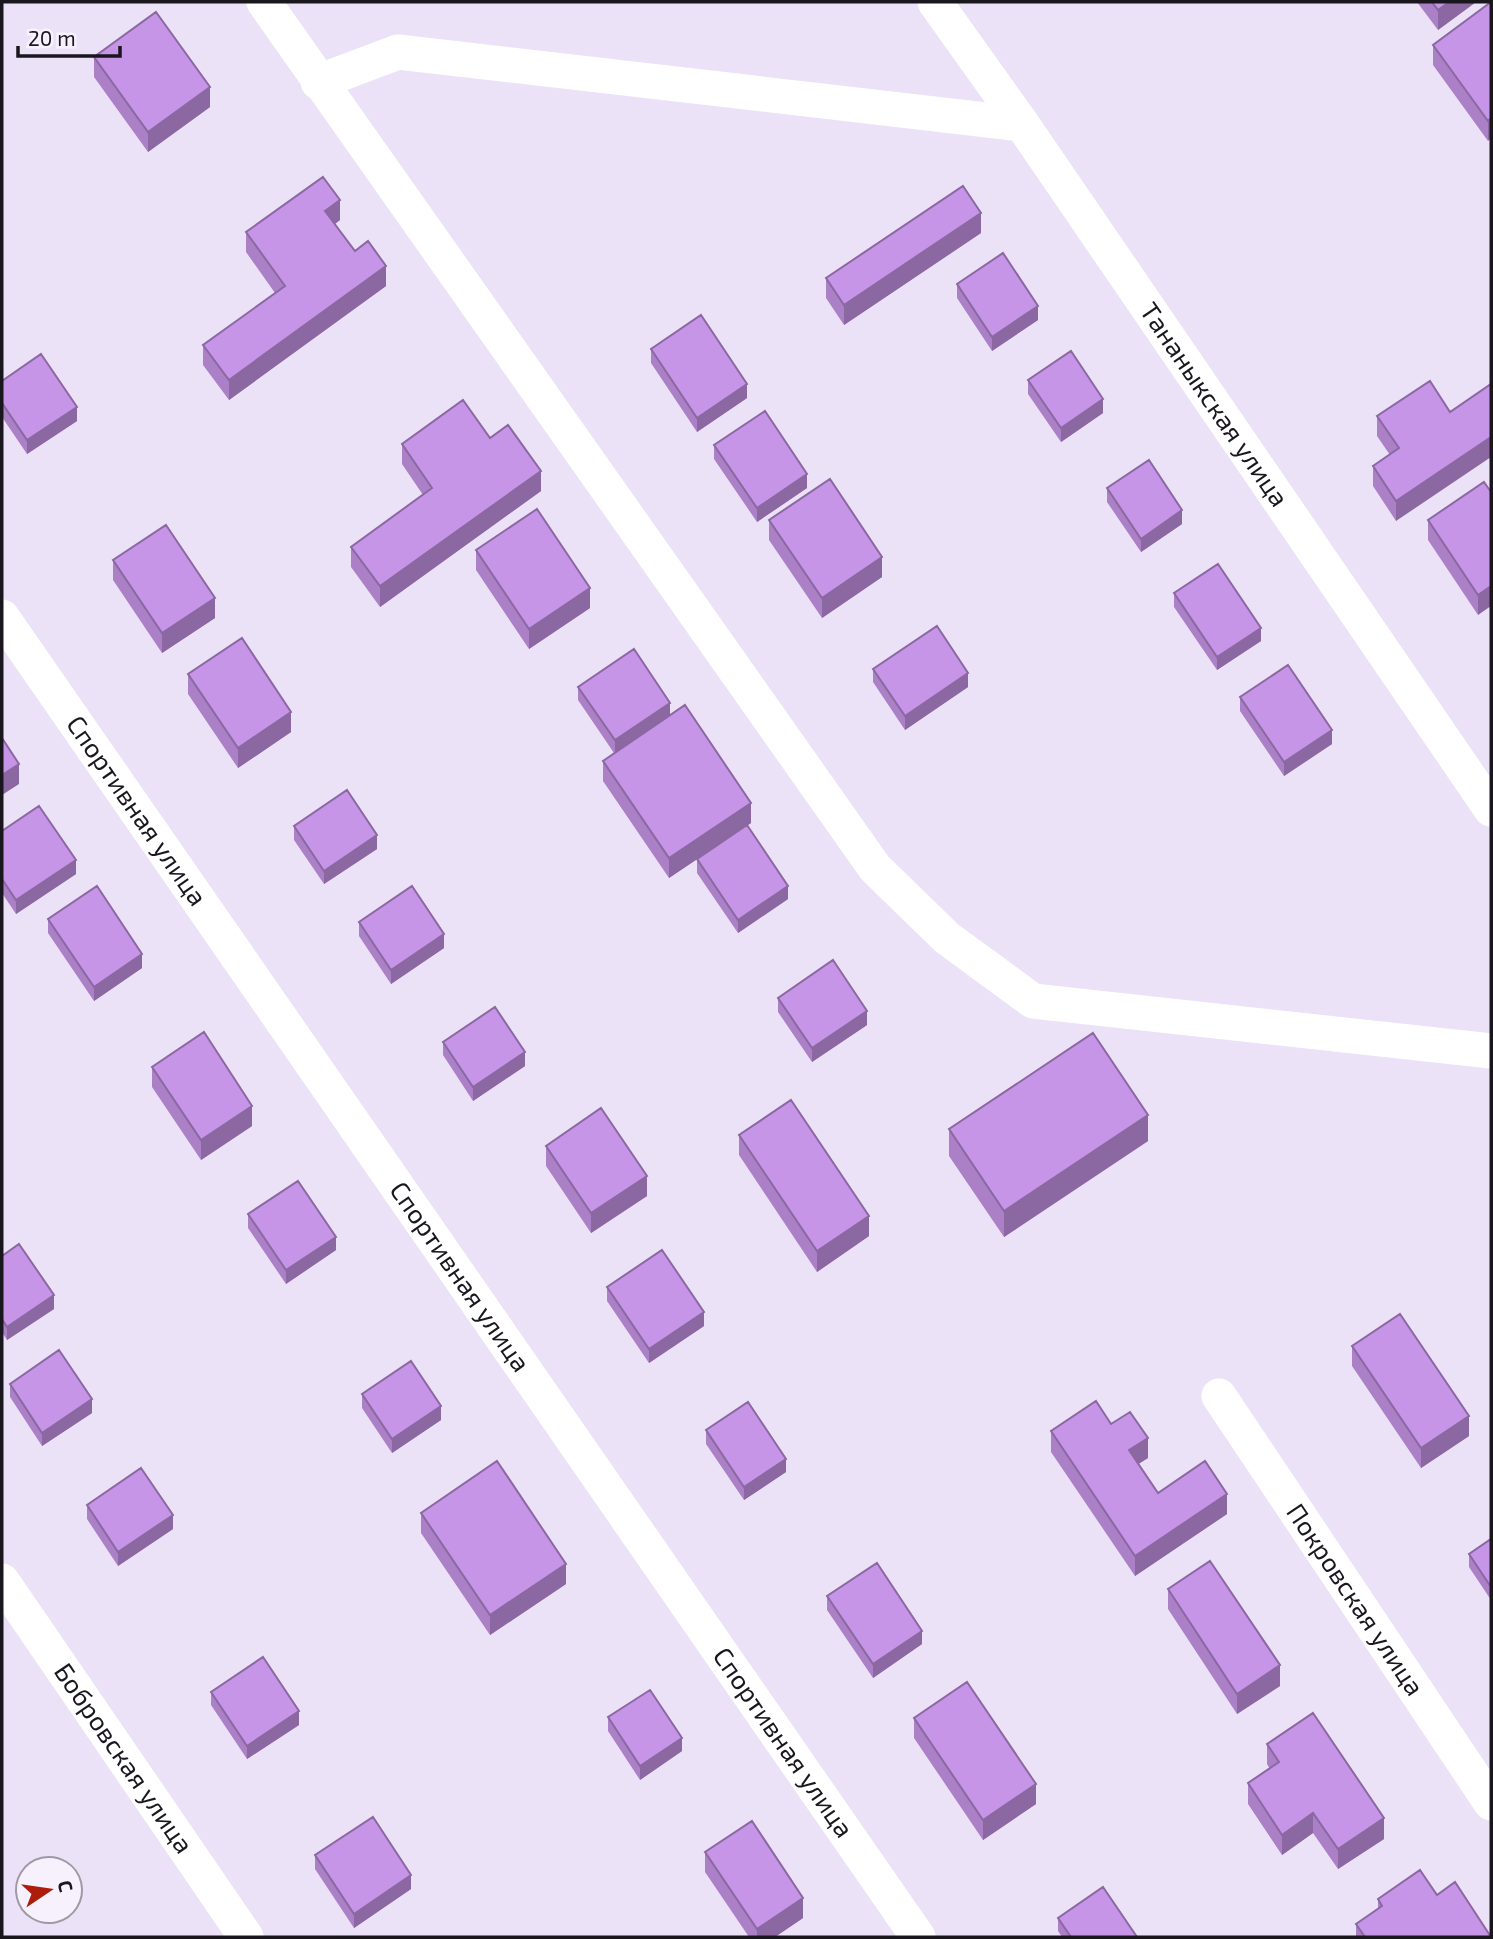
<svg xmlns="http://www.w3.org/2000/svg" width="1493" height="1939" font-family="'Exo 2',sans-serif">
<rect width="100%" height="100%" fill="#ece2f8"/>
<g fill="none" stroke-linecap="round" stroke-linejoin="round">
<g stroke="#fff" stroke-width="35">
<path d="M264,2L875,868L947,938L1033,1001L1491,1051"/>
<path id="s1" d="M935,2L1022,124L1491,809"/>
<path d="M318,82L398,52L1022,124"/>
<path id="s2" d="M2,617L918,1937"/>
<path id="s3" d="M1219,1396L1491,1803"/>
<path id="s4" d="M2,1581L246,1937"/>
</g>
</g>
<path fill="#ab80c7" d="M1417,2H1476L1438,30Z
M1491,2L1488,141L1433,65V45Z
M94,57L210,107L148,152L94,77Z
M340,220L335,224L355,251L386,286L229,400L203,365V345L275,293L246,252V232Z
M981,233L844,325L826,298V278Z
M957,284L1038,320L992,351L957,298Z
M651,349L747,398L697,432L651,363Z
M1028,380L1103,413L1061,442L1028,394Z
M2,381L77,421L27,454L2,417Z
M1430,381L1396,521L1373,486V466L1390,455L1377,436V416Z
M490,438L541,491L380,607L351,567V547L423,495L402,464V444Z
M714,445L807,488L757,522L714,459Z
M1484,482L1478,615L1428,540V520Z
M1107,488L1182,524L1141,552L1107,502Z
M769,520L882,577L822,618L769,540Z
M476,550L590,608L529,649L476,570Z
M113,560L215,618L162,653L113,580Z
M1174,593L1261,641L1217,670L1174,607Z
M873,669L968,687L905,730L873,682Z
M188,674L291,732L238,768L188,694Z
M578,687L670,715L751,823L669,878L603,781V761L614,753L578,700Z
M1240,697L1332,744L1284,776L1240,711Z
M294,826L377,849L324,884L294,840Z
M2,831L76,874L16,914L2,893Z
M697,859L788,899L738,933L697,873Z
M48,919L142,968L94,1001L48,933Z
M359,922L444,948L391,984L359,936Z
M778,998L867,1025L812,1062L778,1012Z
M443,1042L525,1066L473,1101L443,1055Z
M152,1067L252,1126L201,1160L152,1087Z
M949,1129L1148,1141L1004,1237L949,1156Z
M739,1135L869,1236L817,1272L739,1155Z
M546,1146L647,1196L591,1233L546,1166Z
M248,1214L336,1250L286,1284L248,1228Z
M2,1256L54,1309L7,1340L2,1332Z
M607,1287L704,1326L649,1363L607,1301Z
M1352,1346L1469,1436L1421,1468L1352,1366Z
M10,1384L92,1413L42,1446L10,1397Z
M362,1394L441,1420L392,1453L362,1408Z
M1111,1424L1148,1458L1138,1464L1158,1493L1227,1514L1135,1576L1051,1452V1431Z
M706,1430L786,1472L744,1500L706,1444Z
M87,1505L173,1529L118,1566L87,1519Z
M421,1513L566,1584L490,1635L421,1533Z
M1491,1539V1600L1469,1567V1554Z
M1168,1589L1280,1686L1237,1714L1168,1609Z
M827,1596L922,1644L873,1678L827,1610Z
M211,1692L299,1725L247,1759L211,1705Z
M608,1717L682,1751L640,1780L608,1731Z
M914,1718L1036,1804L983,1840L914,1738Z
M1267,1744L1384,1839L1338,1869L1313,1833L1282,1855L1248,1804V1783L1270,1769L1267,1764Z
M705,1852L803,1918L775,1937H749L705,1872Z
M315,1855L411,1889L354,1928L315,1869Z
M1437,1895L1491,1937H1356V1924L1378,1908V1899Z
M1058,1918L1137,1937H1062L1058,1931Z"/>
<path fill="#8b68a2" d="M1449,2H1476L1438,30V10Z
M210,87V107L148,152V132Z
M1491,118V138L1488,141V121Z
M340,200V220L325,231V211Z
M981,213V233L844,325V305Z
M386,266V286L229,400V380Z
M3,296V316L2,317V297Z
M1038,306V320L992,351V337Z
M747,384V398L697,432V418Z
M1103,399V413L1061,442V428Z
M77,407V421L27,454V440Z
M1491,437V457L1396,521V501Z
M541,471V491L380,607V586Z
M807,474V488L757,522V508Z
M1182,510V524L1141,552V539Z
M882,557V577L822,618V598Z
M1491,586V606L1478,615V595Z
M590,588V608L529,649V629Z
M215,598V618L162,653V633Z
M1261,628V641L1217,670V657Z
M968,673V687L905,730V716Z
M670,703V716L615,754V740Z
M291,712V732L238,768V748Z
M1332,730V744L1284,776V762Z
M19,764V784L2,795V775Z
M751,803V823L669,878V858Z
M377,835V849L324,884V871Z
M76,860V874L16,914V900Z
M788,886V899L738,933V920Z
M444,934V948L391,984V970Z
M142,954V968L94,1001V987Z
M867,1011V1025L812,1062V1048Z
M525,1052V1066L473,1101V1087Z
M252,1106V1126L201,1160V1140Z
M1148,1115V1141L1004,1237V1211Z
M647,1176V1196L591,1233V1213Z
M869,1216V1236L817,1272V1251Z
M336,1237V1250L286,1284V1270Z
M54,1295V1309L7,1340V1327Z
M704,1312V1326L649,1363V1349Z
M92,1399V1413L42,1446V1433Z
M441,1406V1420L392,1453V1439Z
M1469,1416V1436L1421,1468V1448Z
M1148,1438V1458L1129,1470V1450Z
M786,1459V1472L744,1500V1487Z
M1227,1494V1514L1135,1576V1556Z
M173,1515V1529L118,1566V1552Z
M566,1564V1584L490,1635V1615Z
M922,1631V1644L873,1678V1664Z
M1280,1665V1686L1237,1714V1694Z
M299,1711V1725L247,1759V1746Z
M682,1738V1751L640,1780V1766Z
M1036,1784V1804L983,1840V1820Z
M1313,1813V1833L1282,1855V1835Z
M1384,1818V1839L1338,1869V1849Z
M411,1875V1889L354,1928V1914Z
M803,1898V1918L775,1937H757V1929Z"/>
<path fill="#c795e7" stroke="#8b68a2" stroke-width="2" d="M1432,2H1449L1438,10Z
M1491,2V118L1488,121L1433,45Z
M156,12L210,87L148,132L94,57Z
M323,177L340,200L325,211L355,251L368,241L386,266L229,380L203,345L285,286L246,232Z
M963,186L981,213L844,305L826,278Z
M1003,253L1038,306L992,337L957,284Z
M701,315L747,384L697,418L651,349Z
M1071,351L1103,399L1061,428L1028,380Z
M41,354L77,407L27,440L2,403V381Z
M1430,381L1450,412L1491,384V437L1396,501L1373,466L1399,448L1377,416Z
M463,400L490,438L508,425L541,471L380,586L351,547L432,488L402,444Z
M765,411L807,474L757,508L714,445Z
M1149,460L1182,510L1141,539L1107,488Z
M830,479L882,557L822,598L769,520Z
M1484,482L1491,492V586L1478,595L1428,520Z
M537,509L590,588L529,629L476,550Z
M166,525L215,598L162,633L113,560Z
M1218,564L1261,628L1217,657L1174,593Z
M937,626L968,673L905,716L873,669Z
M242,638L291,712L238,748L188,674Z
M634,649L670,703L615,740L578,687Z
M1288,665L1332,730L1284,762L1240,697Z
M685,705L751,803L669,858L603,761Z
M2,738L19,764L2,775Z
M347,790L377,835L324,871L294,826Z
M39,806L76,860L16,900L2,879V831Z
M747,825L788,886L738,920L697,859Z
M97,886L142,954L94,987L48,919Z
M412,886L444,934L391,970L359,922Z
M833,960L867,1011L812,1048L778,998Z
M495,1007L525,1052L473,1087L443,1042Z
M204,1032L252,1106L201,1140L152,1067Z
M1093,1033L1148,1115L1004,1211L949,1129Z
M791,1100L869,1216L817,1251L739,1135Z
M601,1108L647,1176L591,1213L546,1146Z
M298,1181L336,1237L286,1270L248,1214Z
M19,1244L54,1295L7,1327L2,1319V1256Z
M662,1250L704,1312L649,1349L607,1287Z
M1400,1314L1469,1416L1421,1448L1352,1346Z
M59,1350L92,1399L42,1433L10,1384Z
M411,1361L441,1406L392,1439L362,1394Z
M1096,1401L1111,1424L1130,1412L1148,1438L1129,1450L1158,1493L1205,1461L1227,1494L1135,1556L1051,1431Z
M748,1402L786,1459L744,1487L706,1430Z
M497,1461L566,1564L490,1615L421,1513Z
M141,1468L173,1515L118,1552L87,1505Z
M1491,1539V1587L1469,1554Z
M1210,1561L1280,1665L1237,1694L1168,1589Z
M877,1563L922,1631L873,1664L827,1596Z
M263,1657L299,1711L247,1746L211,1692Z
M967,1682L1036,1784L983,1820L914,1718Z
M650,1690L682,1738L640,1766L608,1717Z
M1313,1713L1384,1818L1338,1849L1313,1813L1282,1835L1248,1783L1279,1762L1267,1744Z
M373,1817L411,1875L354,1914L315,1855Z
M752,1821L803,1898L757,1929L705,1852Z
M1420,1870L1437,1895L1455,1882L1491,1937H1365L1356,1924L1382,1906L1378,1899Z
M1103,1887L1137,1937H1071L1058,1918Z"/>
<g text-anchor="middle" stroke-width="5" stroke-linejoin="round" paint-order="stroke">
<g font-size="26" fill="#1a161e" stroke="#f7f1fe">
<text dy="9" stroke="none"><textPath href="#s1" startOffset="490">Тананыкская улица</textPath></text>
<text dy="9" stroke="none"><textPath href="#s2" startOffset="236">Спортивная улица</textPath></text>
<text dy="9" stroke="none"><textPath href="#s2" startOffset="803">Спортивная улица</textPath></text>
<text dy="9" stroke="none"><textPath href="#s3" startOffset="245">Покровская улица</textPath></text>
<text dy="9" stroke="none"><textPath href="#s2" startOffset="1370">Спортивная улица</textPath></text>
<text dy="9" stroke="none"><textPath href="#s4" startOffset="215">Бобровская улица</textPath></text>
</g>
</g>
<rect width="1493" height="1939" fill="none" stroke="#1a161e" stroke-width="7"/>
<g transform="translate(49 1890) rotate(77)"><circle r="33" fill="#f7f1fe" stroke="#9f99a4" stroke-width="2"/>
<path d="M0-5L12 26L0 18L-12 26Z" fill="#ad1d0c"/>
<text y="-10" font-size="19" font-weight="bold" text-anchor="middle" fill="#1a161e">С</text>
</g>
<path d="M18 46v10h102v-10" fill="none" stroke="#1a161e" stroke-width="3.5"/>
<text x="28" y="46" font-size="21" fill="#1a161e" stroke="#f7f1fe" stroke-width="5" paint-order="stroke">20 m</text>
</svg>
